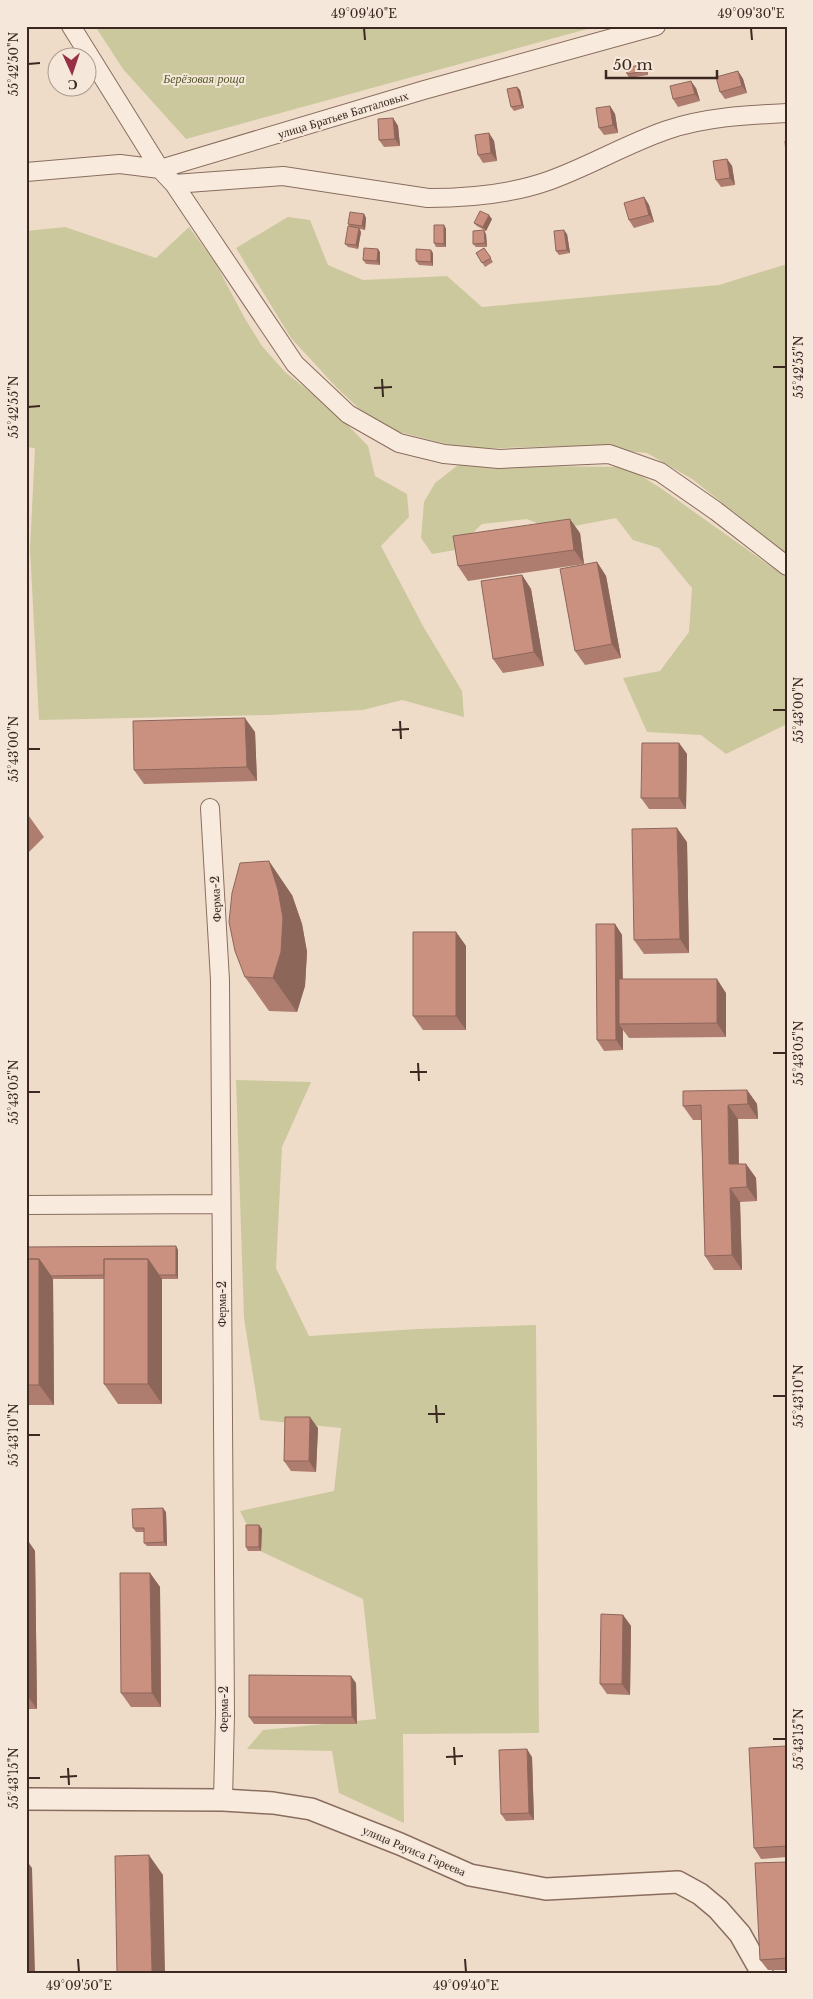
<svg xmlns="http://www.w3.org/2000/svg" width="813" height="1999" font-family="'Libre Baskerville',serif">
<rect width="100%" height="100%" fill="#eedcc9"/>
<path fill="#ccc89d" d="M95,26H598L186,139L123,69Z
M288,217L310,220L328,265L363,280L447,276L482,307L719,285L787,264V554L692,479L647,453L569,446L466,449L399,432L365,414L337,388L291,338L236,248Z
M65,227L156,258L189,227L216,264L244,317L262,346L285,372L335,412L368,446L375,476L407,494L409,517L381,546L423,626L462,691L464,717L402,700L363,710L268,715L39,720L30,549L35,448L26,447V231Z
M462,462L526,466L627,467L662,489L787,578V724L726,754L701,735L647,732L623,678L660,671L689,632L692,588L659,548L633,540L616,518L554,530L527,519L482,524L455,550L432,554L421,538L424,502L435,483Z
M236,1080L311,1082L282,1147L276,1268L309,1336L417,1329L536,1325L539,1733L403,1734L404,1823L339,1793L332,1751L247,1749L263,1730L376,1719L363,1599L260,1551L240,1511L334,1491L341,1428L260,1420L244,1318Z"/>
<g fill="none" stroke-linecap="round" stroke-linejoin="round">
<g stroke="#8a6d5e" stroke-width="20">
<path id="minor" d="M71,26L160,169L174,184L295,364L348,414L399,443L444,454L499,459L609,454L660,472L716,511L787,566
M26,172L120,164L160,169L424,90L656,26
M174,184L283,176L428,198C467,198 511,194 548,181C588,167 626,144 667,130C705,117 746,115 787,113
M210,808L220,980L225,1714L223,1800
M26,1205L221,1204"/>
</g>
<g stroke="#8a6d5e" stroke-width="24">
<path id="tertiary" d="M26,1799L223,1800L273,1803L311,1809L400,1844L470,1875L546,1889L678,1882L700,1894L718,1909L740,1934L762,1973"/>
</g>
<use href="#minor" stroke="#f8ebdd" stroke-width="18"/>
<use href="#tertiary" stroke="#f8ebdd" stroke-width="21"/>
</g>
<path fill="#ae7d6f" d="M644,64L647,68L648,75L629,78L627,74Z
M738,71L743,79L747,93L725,99L720,92Z
M517,87L520,90L524,108L514,111L511,107Z
M696,88L700,101L678,107L673,99Z
M610,106L615,114L618,133L604,135L599,128Z
M393,118L398,126L400,146L384,147L379,140Z
M489,133L494,141L497,161L483,163L478,155Z
M727,159L732,166L735,185L721,187L716,180Z
M644,197L649,205L654,222L634,228L629,220Z
M364,214L366,218L365,230L359,229L361,232L358,249L348,247L345,244L349,226L348,224Z
M492,219L486,231L477,226L474,223Z
M444,225L446,229V247H436L434,243Z
M486,234L487,247H476L473,244Z
M567,234L570,253L559,255L556,251Z
M484,248L493,262L485,267L476,253Z
M380,252V265L366,264L363,260Z
M433,253V266L419,265L416,261Z
M580,533L584,564L468,581L458,566Z
M597,562L606,576L621,658L585,665L575,651Z
M522,575L531,589L544,666L503,673L493,659Z
M255,732L257,781L144,784L134,770Z
M679,743L687,754L686,809H649L641,798Z
M26,812L44,837L26,855Z
M687,842L689,953L644,954L634,940Z
M292,895L302,924L307,952L305,986L297,1012L269,1011L245,977Z
M615,924L622,935L623,979L726,993V1037L629,1038L623,1030V1050L604,1051L597,1040Z
M456,932L466,946V1030H423L413,1016Z
M747,1090L757,1104L758,1119H738L739,1164H746L756,1178L757,1201L740,1202L742,1270H714L705,1256L701,1120H693L683,1106Z
M176,1246L178,1250V1279H162V1404H118L104,1384V1279H53L54,1405H26V1247Z
M318,1428L316,1472L291,1471L284,1461Z
M166,1512L167,1546H147L144,1543V1532H136L133,1528Z
M262,1529L261,1551H248L246,1547Z
M26,1538L35,1551L37,1709H26Z
M150,1573L160,1587L161,1707H131L121,1693Z
M623,1615L631,1626L630,1695L607,1694L600,1684Z
M356,1683L357,1724H254L249,1717Z
M787,1746V1857L761,1859L754,1848Z
M532,1757L534,1820L506,1821L501,1814Z
M787,1862V1970H768L760,1960Z"/>
<path fill="#8d665a" d="M644,64L647,68L648,75L646,71Z
M738,71L743,79L747,93L742,86Z
M691,81L696,88L700,101L695,94Z
M517,87L520,90L524,108L522,105Z
M610,106L615,114L618,133L613,125Z
M393,118L398,126L400,146L395,139Z
M489,133L494,141L497,161L491,153Z
M727,159L732,166L735,185L730,178Z
M644,197L649,205L654,222L649,215Z
M364,214L366,218L365,230L362,226Z
M489,215L492,219L486,231L483,227Z
M444,225L446,229V247L444,244Z
M359,228L361,232L358,249L356,245Z
M484,230L486,234L487,247L485,243Z
M564,230L567,234L570,253L567,250Z
M378,249L380,252V265L377,261Z
M431,250L433,253V266L431,262Z
M570,519L580,533L584,564L574,550Z
M597,562L606,576L621,658L612,644Z
M522,575L531,589L544,666L534,652Z
M245,718L255,732L257,781L247,767Z
M679,743L687,754L686,809L679,798Z
M677,828L687,842L689,953L680,939Z
M269,861L292,895L302,924L307,952L305,986L297,1012L273,978Z
M615,924L622,935L623,1024H619L623,1030V1050L616,1040Z
M456,932L466,946V1030L456,1016Z
M717,979L726,993V1037L717,1023Z
M747,1090L757,1104L758,1119L748,1104Z
M728,1105L738,1119L739,1178L729,1164Z
M746,1164L756,1178L757,1201L747,1187Z
M730,1188L740,1202L742,1270L732,1255Z
M176,1246L178,1250V1279L176,1275Z
M39,1259L53,1279L54,1405L39,1385Z
M148,1259L162,1279V1404L148,1384Z
M310,1417L318,1428L316,1472L309,1461Z
M163,1508L166,1512L167,1546L164,1542Z
M259,1525L262,1529L261,1551L259,1547Z
M26,1538L35,1551L37,1709L26,1694Z
M150,1573L160,1587L161,1707L152,1693Z
M623,1615L631,1626L630,1695L622,1684Z
M351,1676L356,1683L357,1724L352,1717Z
M527,1749L532,1757L534,1820L529,1813Z
M149,1855L163,1875L165,1973H152Z
M26,1860L32,1868L35,1973H26Z"/>
<path fill="#ca9181" stroke="#8d665a" d="M644,64L646,71L627,74L626,68Z
M738,71L742,86L720,92L716,77Z
M691,81L695,94L673,99L670,86Z
M517,87L522,105L511,107L507,89Z
M610,106L613,125L599,128L596,108Z
M393,118L395,139L379,140L378,119Z
M489,133L491,153L478,155L475,135Z
M787,140V165L785,141Z
M727,159L730,178L716,180L713,161Z
M644,197L649,215L629,220L624,203Z
M480,211L489,215L483,227L474,223Z
M350,212L364,214L362,226L348,224Z
M434,225H444V244L434,243Z
M348,226L359,228L356,245L345,244Z
M484,230L485,243L473,244V231Z
M564,230L567,250L556,251L554,231Z
M364,248L378,249L377,261L363,260Z
M484,248L491,258L482,263L476,253Z
M416,249L431,250V262L416,261Z
M570,519L574,550L458,566L453,536Z
M597,562L612,644L575,651L560,569Z
M522,575L534,652L493,659L481,581Z
M245,718L247,767L134,770L133,721Z
M642,743H679V798H641Z
M677,828L680,939L634,940L632,829Z
M269,861L278,890L283,918L281,952L273,978L245,977L235,951L229,922L232,893L240,863Z
M596,924H615L616,1040H597Z
M413,932H456V1016H413Z
M619,979H717V1023L619,1024Z
M747,1090L748,1104L728,1105L729,1164H746L747,1187L730,1188L732,1255L705,1256L701,1105L683,1106V1091Z
M176,1246V1275H159L148,1259H104V1275L51,1276L39,1259H26V1247Z
M26,1259H39V1385H26Z
M104,1259H148V1384H104Z
M285,1417H310L309,1461H284Z
M163,1508L164,1542L144,1543V1528H133L132,1509Z
M246,1525H259V1547H246Z
M120,1573H150L152,1693H121Z
M601,1614L623,1615L622,1684H600Z
M249,1675L351,1676L352,1717H249Z
M787,1746V1846L754,1848L749,1748Z
M527,1749L529,1813L501,1814L499,1750Z
M149,1855L152,1973H117L115,1856Z
M787,1862V1958L760,1960L755,1863Z"/>
<path fill="none" stroke="#3b2921" stroke-width="2" d="M364,28L365,40M751,28L752,40M28,64L40,63M773,367H786M382,379L383,397M374,388L392,387M28,407L40,406M773,710H786M400,721L401,739M392,730L409,729M28,749H40M773,1053H786M418,1063L419,1081M410,1072H427M28,1092H40M773,1396H786M436,1405L437,1423M428,1414H445M28,1435H40M773,1739H786M454,1747L455,1765M446,1757L463,1756M68,1768L69,1785M60,1777L77,1776M28,1778H40M78,1959L79,1972M465,1959L466,1972"/>
<g text-anchor="middle" stroke-width="4" stroke-linejoin="round" paint-order="stroke">
<g font-size="12" font-style="italic" fill="#545729" stroke="#f5e7d9">
<text x="204" y="83">Берёзовая роща</text>
</g>
<g font-size="12" fill="#3b2921" stroke="#f5e7d9">
<text transform="translate(343 115) rotate(-17)" y="4">улица Братьев Батталовых</text>
<text transform="translate(216 899) rotate(-93)" y="4">Ферма-2</text>
<text transform="translate(222 1304) rotate(-90)" y="4">Ферма-2</text>
<text transform="translate(224 1709) rotate(-90)" y="4">Ферма-2</text>
<text transform="translate(414 1851) rotate(23)" y="4">улица Рауиса Гареева</text>
</g>
</g>
<rect width="813" height="1999" fill="none" stroke="#f5e7d9" stroke-width="55"/>
<g transform="translate(72 72) rotate(177)"><circle r="24" fill="#f5e7d9" stroke="#ab9b8f"/>
<path d="M0-4L9 19L0 12L-9 19Z" fill="#973045"/>
<text y="-8" font-size="14" font-weight="bold" text-anchor="middle" fill="#3b2921">С</text>
</g>
<path d="M606 70v8h111v-8" fill="none" stroke="#3b2921" stroke-width="2.5"/>
<text x="613" y="70" font-size="15" fill="#3b2921" stroke="#f5e7d9" stroke-width="4" paint-order="stroke">50 m</text>
<rect x="28" y="28" width="758" height="1944" fill="none" stroke="#3b2921" stroke-width="2"/>
<g font-size="12" text-anchor="middle" fill="#3b2921">
<text x="364" y="18">49°09'40"E</text>
<text x="751" y="18">49°09'30"E</text>
<text transform="translate(14 64) rotate(-90)" y="4">55°42'50"N</text>
<text transform="translate(799 367) rotate(-90)" y="4">55°42'55"N</text>
<text transform="translate(14 407) rotate(-90)" y="4">55°42'55"N</text>
<text transform="translate(799 710) rotate(-90)" y="4">55°43'00"N</text>
<text transform="translate(14 749) rotate(-90)" y="4">55°43'00"N</text>
<text transform="translate(799 1053) rotate(-90)" y="4">55°43'05"N</text>
<text transform="translate(14 1092) rotate(-90)" y="4">55°43'05"N</text>
<text transform="translate(799 1396) rotate(-90)" y="4">55°43'10"N</text>
<text transform="translate(14 1435) rotate(-90)" y="4">55°43'10"N</text>
<text transform="translate(799 1739) rotate(-90)" y="4">55°43'15"N</text>
<text transform="translate(14 1778) rotate(-90)" y="4">55°43'15"N</text>
<text x="79" y="1990">49°09'50"E</text>
<text x="466" y="1990">49°09'40"E</text>
</g>
</svg>
